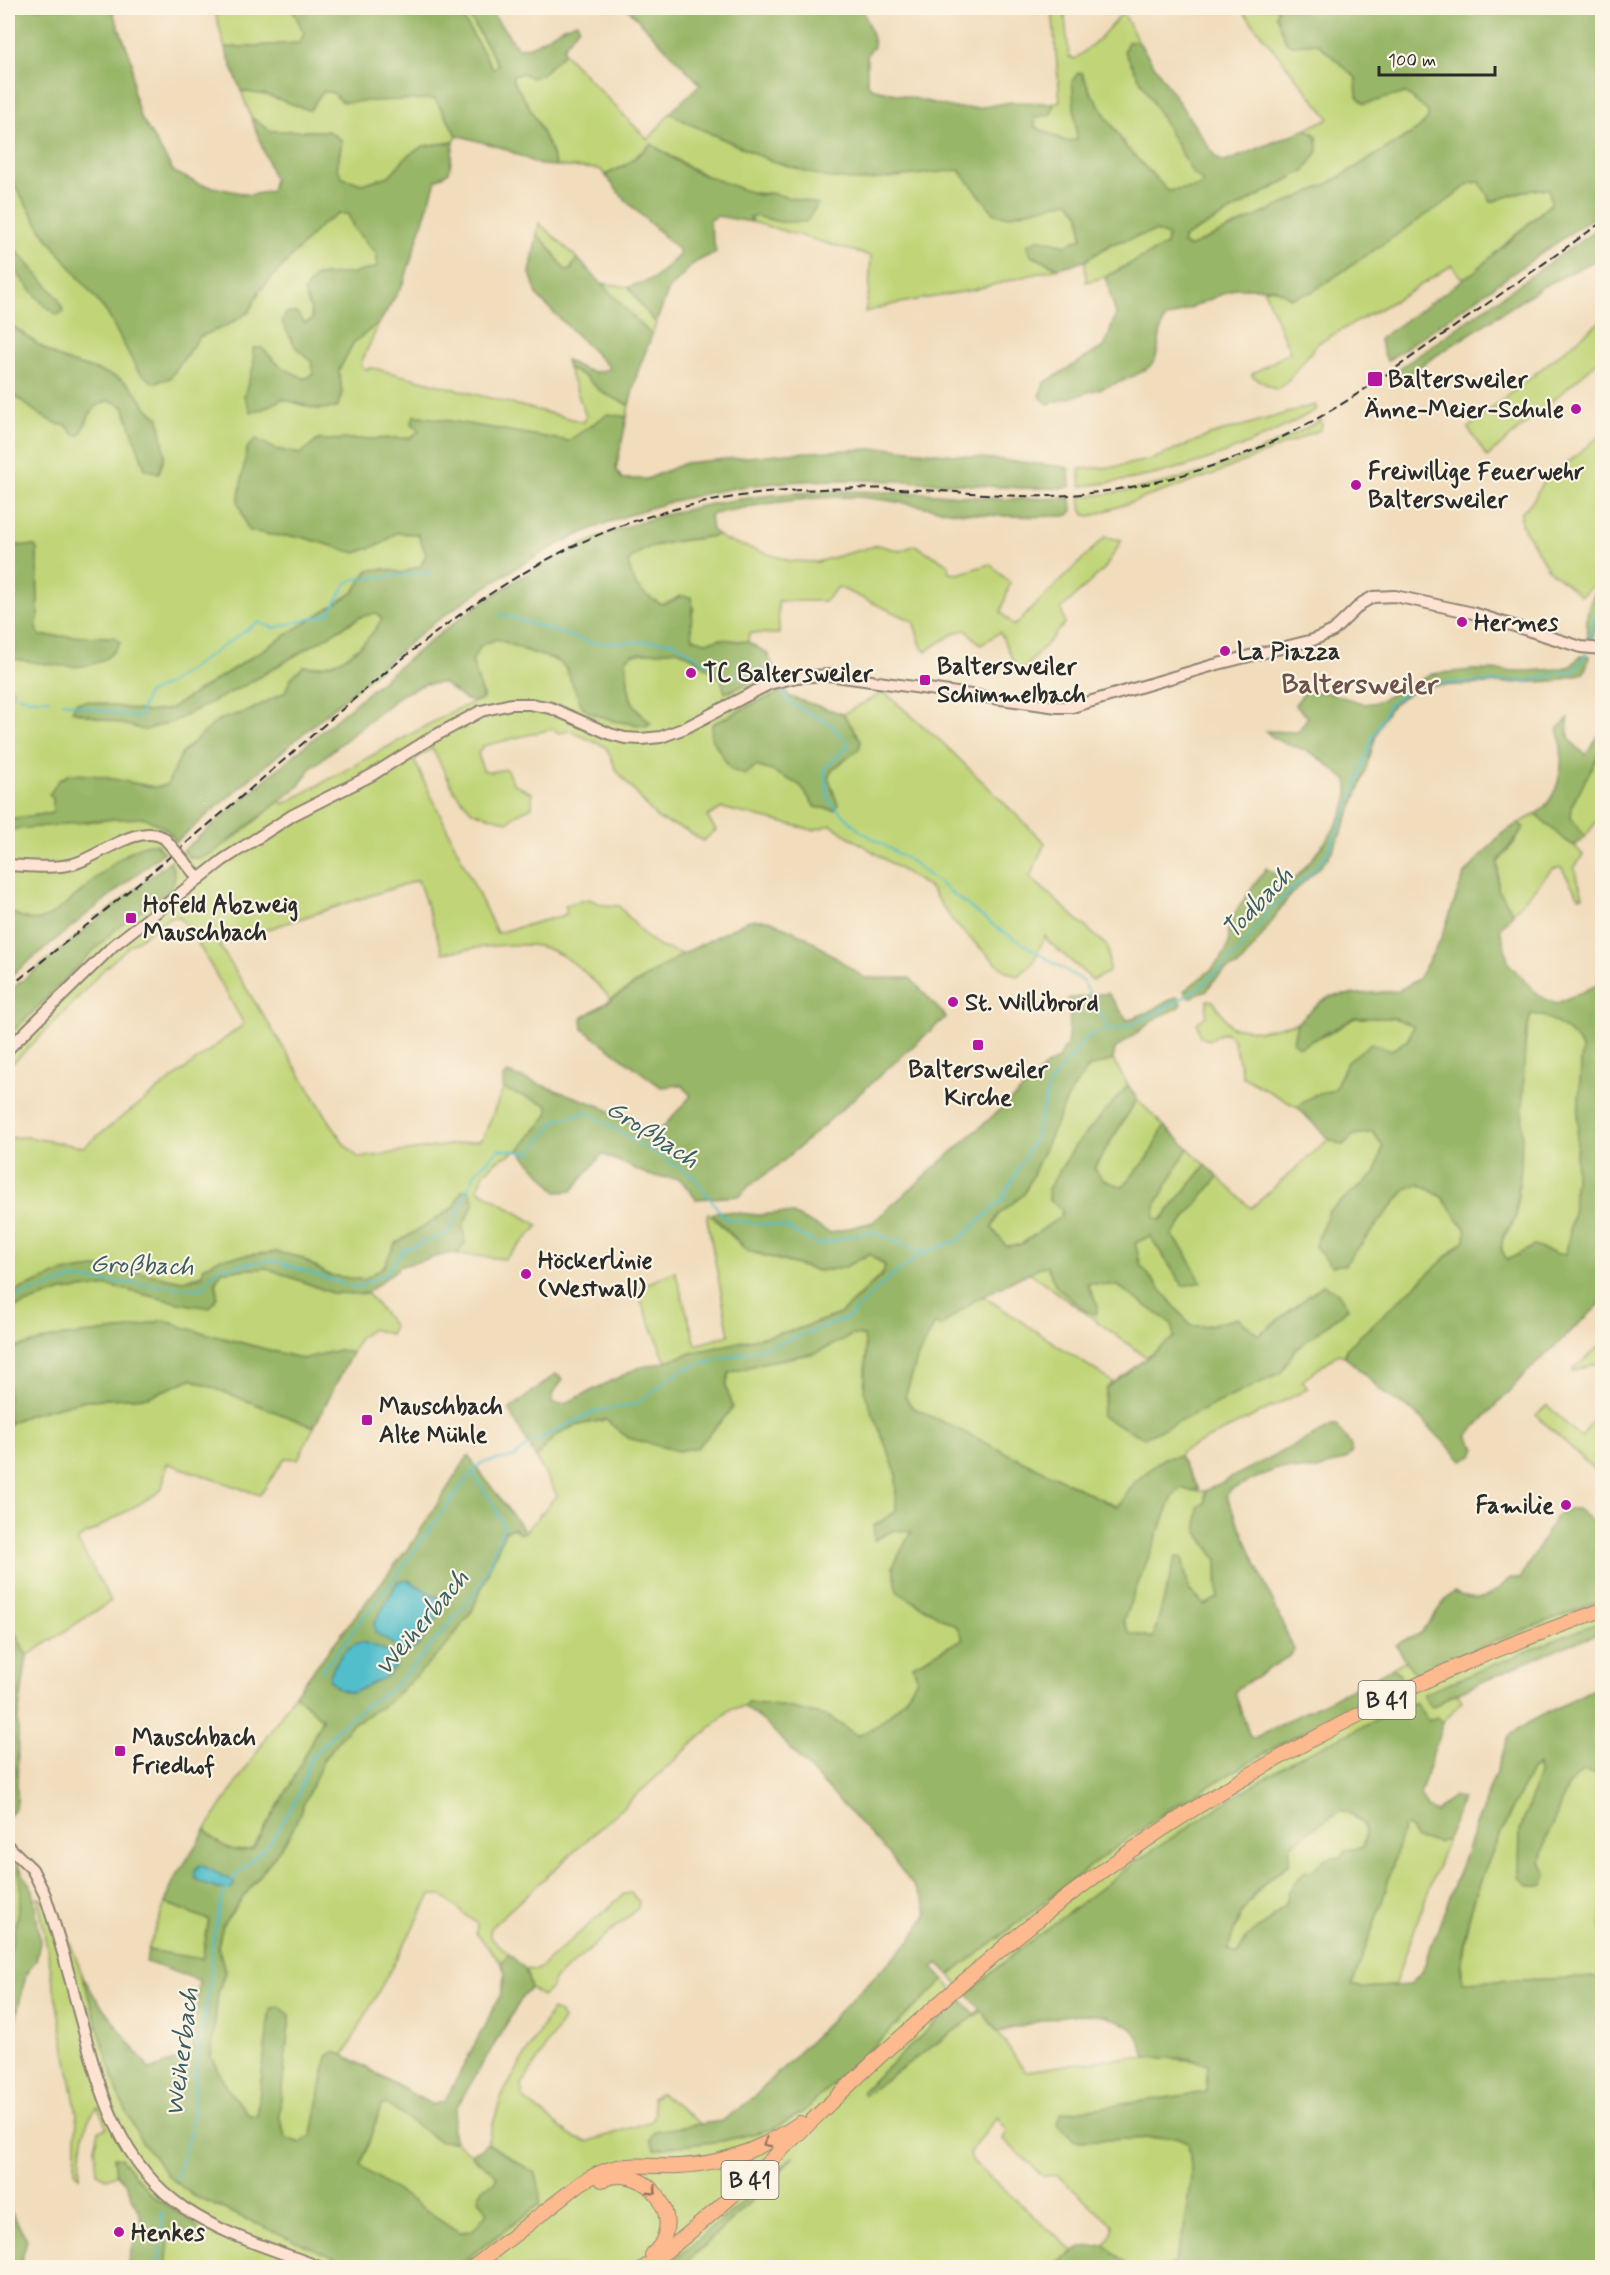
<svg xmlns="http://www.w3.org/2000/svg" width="1610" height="2275" font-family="Mynerve,sans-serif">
<rect width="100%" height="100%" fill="#fcf5e5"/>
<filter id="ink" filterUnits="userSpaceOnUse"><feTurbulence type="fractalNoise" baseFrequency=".0167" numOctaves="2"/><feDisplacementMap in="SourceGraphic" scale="12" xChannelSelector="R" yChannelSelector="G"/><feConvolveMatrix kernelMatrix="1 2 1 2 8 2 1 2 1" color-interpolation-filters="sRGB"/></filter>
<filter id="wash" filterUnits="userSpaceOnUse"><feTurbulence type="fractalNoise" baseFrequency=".008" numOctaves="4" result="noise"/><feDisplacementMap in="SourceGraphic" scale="24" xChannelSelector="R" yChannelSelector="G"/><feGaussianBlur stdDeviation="1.35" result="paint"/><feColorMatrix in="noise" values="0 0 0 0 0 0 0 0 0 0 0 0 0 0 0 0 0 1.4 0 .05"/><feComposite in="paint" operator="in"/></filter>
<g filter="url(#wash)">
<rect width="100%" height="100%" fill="#f1dcbb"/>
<path fill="#c1d578" stroke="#768052" stroke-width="1.5" d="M214,8H292L304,33L300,43L225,48Z
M457,8H465L498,65L493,69Z
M1052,8H1064L1069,57L1075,59L1099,39L1123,12L1138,41L1128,42L1203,182L1199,187L1168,191L1126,147L1091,93L1082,73L1075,112L1077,141H1065L1035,127V117L1051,115L1054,103L1060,101Z
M1240,8H1278L1276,16L1292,45L1317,43L1356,78L1357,96H1392L1406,93L1428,112V119L1417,130L1328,184L1189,247L1183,244V238L1305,170L1317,136L1306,129L1329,118Z
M564,53L648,140L670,113L690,124L769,160L959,170L995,214L1007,216L1069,201L1080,214L1082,238L1066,245L1040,239L1031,256L1058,268L973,290L894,304L865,312L869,291L871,256L752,222L750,217L754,216L781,222L770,193C738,198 679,162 651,144L626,165L605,175L600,169L556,166L550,148L513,81V76L522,73L542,74Z
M241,91L267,95L309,110L322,92L436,99L457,135L454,142L424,146L408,155L389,176L362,184L343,178L337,168L342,140L328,131H270L251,117Z
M8,174L43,232L107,313L138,371L170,378L199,337L226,326L249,312L260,290L323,223L339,214H348L354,229L377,254V268L355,273L316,276L304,291L311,311L312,320L305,323L295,346L312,362L313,374L305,379L281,367L262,349L254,365L244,396L263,409L282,399L317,409L342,393L339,370L354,342L380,322L361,363L364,369L373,368L584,422L586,416L568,368L584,376L603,393L629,405L627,417L608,414L568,441L415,415L412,423L419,431L410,438L318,440L301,454L275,449L270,535L302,537L356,553L383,543L396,533L418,534L426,554L421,566L402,573L384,569L368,570L354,592L170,709L148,712L88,701L172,722L249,683L360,617L376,612L383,619C378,625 374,633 369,639C353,658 328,669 304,666L291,678L285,692L249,711L218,721L182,753L167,785L154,787L92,775L49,795L53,798V813L8,819V696L10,697L13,690L8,684V658L61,666L120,642L114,637L41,636L36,630L38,615L37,550L35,546L8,545V390L42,416L60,425L86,424C90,410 96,404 110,400L124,407L145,469L159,418C141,408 139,388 120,379C102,370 81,367 62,359C45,352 24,333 8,323V262L42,303L58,298L8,241Z
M1480,182L1491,202L1524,191L1549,188L1551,203L1474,272L1462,279L1452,265L1408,293L1318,343L1286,383L1276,390L1252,376V374L1290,352L1264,290L1274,288L1291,298L1450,199L1470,183Z
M539,223L577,258L570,270L566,271L547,244L537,235Z
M1156,231L1168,236L1166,245L1105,277L1086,282L1085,261L1111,244Z
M602,283L629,287L642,307L656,323L652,335L620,305Z
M1602,320V358L1487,457L1468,428Z
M1315,405L1317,409C1245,451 1164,479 1081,486L1079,469L1114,467L1153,459L1210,435Z
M1321,420L1322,425L1320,430L1214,474L1091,516L1085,515L1082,511L1080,497C1165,489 1247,462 1321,420Z
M1602,434V587L1598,589L1592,587L1581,596L1548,569L1521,524V513L1534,499L1541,485Z
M718,535L725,540L790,561L817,562L878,545L900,551L915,545L948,564L949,573L958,574L990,564L1010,583L1001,612L1014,626L1105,537L1122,540L1105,568L1061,609L1065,623L1025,668L1016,667L1000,632L981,645L966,630L956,632L926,651L922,648L913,621L838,587L825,601H778L779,634L749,633L748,642L720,639L705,642L693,638L689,625L694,608L680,596L670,602L661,605C638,591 634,588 628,562C649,539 690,542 718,535Z
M498,638C511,644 557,658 564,666C573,676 577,694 582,706L614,721L647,726L651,723C625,702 629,690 626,659L633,654L678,650L694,658L721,679L730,692L775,671L786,691L752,704L712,724L756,766L772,771L800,785L815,807L834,810L838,805L828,777L833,769L859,749L861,741L843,714L884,692L944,744L1045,843L1030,877L1108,947L1109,972L1093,980L1049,942L1045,936L1032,965L1017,976L1004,970L955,924L930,888L831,825L813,830L722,808L707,817L716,830L703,841L686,830L658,819L617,771L606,747L570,731L560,733L552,729L483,746L478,754L483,770L491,772L506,769L514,784L532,793V807L515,815L508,822L472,811L455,792L432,748L414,760L497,933L565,915L567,910L565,905L589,899L603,905L619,906L645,936L660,947L683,954L611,999C592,979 573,957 545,948C522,940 468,949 443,953L418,880L219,945L344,1144L359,1158L477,1141L483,1138L503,1089L548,1104V1115L519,1150L498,1160L485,1172L477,1189L538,1225L537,1228L505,1259L457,1254L465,1243L463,1226L474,1203L462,1191L453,1208L395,1244L384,1266L364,1280L328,1275L300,1257L276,1252L182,1281L158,1276L63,1272L8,1294V1138L27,1137L83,1147L244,1024L196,940L180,917H170L128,947L101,972L62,1015L15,1061L8,1065V1035C52,998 87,950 134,915C146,906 165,897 173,883C177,876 173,868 170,861L184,850C188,855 192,859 199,858C218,855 263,814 280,801L284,804L453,711L483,699V695L472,661L481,645Z
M1602,748V814L1585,837L1571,818L1572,805Z
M1536,814L1563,839L1575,846L1583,855L1574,868L1583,896L1579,897L1561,867L1552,869L1513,913L1498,889V862L1515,842L1523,827L1517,824Z
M145,818L165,828L177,841L163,853L156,844C144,850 128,854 117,862C97,875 62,918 38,920C27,922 17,915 8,910V830L114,819Z
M1207,1000L1213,1001L1231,1027L1260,1031L1297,1023L1293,1042L1327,1035L1355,1018H1395L1413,1026L1409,1039L1392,1050L1347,1062L1334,1090L1314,1095L1297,1107L1243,1077L1233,1039L1225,1032L1209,1040L1200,1037L1197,1023L1206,1016Z
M1531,1014C1548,1013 1575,1033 1582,1048L1573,1213L1566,1254H1557L1534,1246L1507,1261C1495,1239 1505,1238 1515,1220C1518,1214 1517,1204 1518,1198C1524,1138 1517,1071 1531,1014Z
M1113,1060L1128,1085L1119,1097L1060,1217L1020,1245L1006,1246L992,1228L998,1215L1024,1194L1070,1093L1089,1067Z
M1137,1099L1164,1126L1148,1158L1122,1188L1102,1179L1094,1168Z
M1373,1132L1383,1146L1375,1174L1329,1211L1315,1246L1344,1265L1407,1188L1419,1184L1442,1197L1466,1230L1465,1240L1357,1339L1346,1349L1345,1356L1338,1354L1302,1381L1308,1389L1181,1452L1179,1456L1164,1458L1136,1481L1117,1507L912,1407L905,1397L918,1356L935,1324L983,1296L1113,1382L1107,1388L1281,1373L1293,1351L1348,1309L1323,1285L1258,1335L1238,1318L1205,1326L1191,1327L1141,1266L1135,1243L1150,1236L1183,1286L1200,1282L1186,1253L1172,1235L1218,1177L1251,1208L1329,1139L1343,1145L1354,1135Z
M1188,1148L1206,1165L1161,1220L1153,1217L1156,1204Z
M708,1213L747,1251L818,1271L843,1268L869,1254L885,1266L883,1273L840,1314L798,1329L691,1353L666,1362L636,1289L675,1271L696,1345L729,1335L707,1218Z
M1047,1266L1056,1286L1096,1315L1098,1305L1086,1283L1118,1286L1172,1324L1175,1337L1146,1357L1029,1272L1040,1267Z
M267,1268L332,1293H367L394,1326L390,1334L372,1329L359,1338L352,1353L339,1350L303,1359L189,1329L163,1320L131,1329L55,1337L8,1350V1310L62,1291L109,1286L184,1304L217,1297L216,1281L222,1271Z
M852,1335L865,1336L881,1432L896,1472V1511L874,1526L875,1540L894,1530L911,1532L893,1566L898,1592L957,1627L963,1639L913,1665L917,1678C905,1703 882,1725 857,1736L829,1717L787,1707L748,1702L745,1707L731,1709L490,1928V1936L509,1954L501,1963L476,1933L477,1924L441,1895H431L344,2055L334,2052L327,2056L312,2136L301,2143L285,2137L279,2115L290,2015L270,2009L257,2116L249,2115L229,2091L211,2057L218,1993L225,1971L218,1946L223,1924L290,1835L323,1759L352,1724L388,1703L472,1611L505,1531L514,1528L520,1534L525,1532L557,1495L536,1458C560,1427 569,1426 606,1420L628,1438L726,1387L729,1373L766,1362L816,1353Z
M1602,1345V1364H1594L1573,1372L1574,1368Z
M191,1379L314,1427L298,1459L285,1458L260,1495L167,1463L162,1488L158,1493L77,1540L111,1601L27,1656L8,1618V1424L27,1415L86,1400L148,1397Z
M1547,1405L1581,1438L1602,1405V1477L1536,1415Z
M1181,1488L1191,1491H1205V1504L1197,1531L1217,1560L1218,1598L1205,1605L1189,1590L1182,1558L1153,1638L1130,1633L1123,1621L1173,1496Z
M1602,1600V1621L1451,1682L1433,1707L1457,1693L1462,1701L1443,1722L1437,1717L1138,1860L1015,1953L967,1994L950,1975L1109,1852L1170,1809L1284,1742L1385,1692L1401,1681L1399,1673L1392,1668L1406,1660L1414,1673L1421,1675L1459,1655Z
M295,1694L322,1719L292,1782L253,1849C236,1855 215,1845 206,1829Z
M1538,1766L1540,1774L1520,1831L1519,1877L1530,1886H1543L1547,1875L1541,1861L1547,1837L1568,1786L1582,1772L1602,1775V1977L1462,1982C1459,1908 1500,1835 1531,1770Z
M1341,1810C1362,1819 1367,1821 1364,1845L1361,1848L1346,1850L1340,1858L1324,1859L1312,1871H1306L1288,1891L1285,1904L1269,1921L1248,1936L1237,1955L1228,1948L1241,1912L1270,1877L1289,1864V1846L1312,1829Z
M1404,1825L1409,1827L1416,1839L1438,1842L1447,1840L1394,1986L1362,1988L1352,1985L1382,1902Z
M8,1856L18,1865L21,1895L8,1963Z
M631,1893L639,1902L638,1908L554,1980L551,1988L542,1996L531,1988L525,1969L537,1970L624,1894Z
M38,1898L55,1903L82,1974L94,2012L160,2164L169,2177L194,2196L357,2267H299L287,2263V2268L166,2267L169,2240L177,2232L186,2236L197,2227L151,2195L121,2158L114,2157L116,2174L107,2178L97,2173L95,2147L99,2131L107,2128L98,2107C80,2122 82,2156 79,2177L75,2171L77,2115Z
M165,1903L209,1919L202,1960L148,1950Z
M944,1980L961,1999L862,2091L864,2095L982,2011L1025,2071C1083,2063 1152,2049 1208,2064L1206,2092L1165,2100L1075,2141L1176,2137L1188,2142C1196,2181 1187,2226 1174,2264L1167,2267H1128L1105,2245L1113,2231V2225L1057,2175L1043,2176L1003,2139L1007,2130L997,2117L970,2153L972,2161L1074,2252L1049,2267H682L770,2183L794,2155L767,2182L665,2267L455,2268L540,2204L536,2174L487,2143L502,2095L552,2010L560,2013L563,2020L521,2086L523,2098L571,2136L587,2142L652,2121L655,2114L652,2098L661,2093L702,2125L654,2131L722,2141L773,2129L803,2112Z
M386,2104L439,2141L455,2142L471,2153L475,2160L493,2170L497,2177L494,2183L482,2189L488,2212L473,2231L459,2232L367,2171L361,2165L381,2106Z"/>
<path fill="#98b668" stroke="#62704a" stroke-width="1.5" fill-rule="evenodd" d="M8,8H111L132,61L133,92L140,116L174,172L199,184L250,195L271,191L274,179L251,117L270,131H328L342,141L337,168L343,178L362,184L389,176L408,155L424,146L454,142L449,172L436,180L404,282L380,322L354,342L339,370L342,393L337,408L317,409L282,399L263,409L251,412L244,396L254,365L253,348H262L281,367L305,379L313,374L312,362L295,346L282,322L286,313H297L305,323L312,320L311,311L304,291L316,276L355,273L377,267V254L354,229L348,214H339L323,223L260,290L249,312L226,326L199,337L170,378L154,383L138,371L107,313L43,232L8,174Z
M292,8H457L493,69L498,65L465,8H488L518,48C539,48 556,27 577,22L579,27L564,46V53L542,74L532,78L522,73L513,76V81C531,107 546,136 556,166L540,165L503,148L457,135L435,99L342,102L332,92H322L310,110L267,95L241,91L225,48L300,43L304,33Z
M627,8H863C865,21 874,33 874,47L867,54V82L871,88L954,108H977L1011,102L1054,103L1051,115L1035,117V127L1065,141L1077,140L1072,81L1078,73H1082L1091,93L1126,147L1168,191L1199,187L1203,182L1192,172L1124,51L1128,42L1138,41L1216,158L1225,162L1306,129L1317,136L1318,151L1305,170L1183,238V244L1189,247L1328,184L1417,130L1428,119V112L1406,93L1364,104L1357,96L1356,78L1317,43L1292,45L1286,42L1276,15L1278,8H1602V211L1387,361L1379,339L1474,272L1551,204L1549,188L1524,191L1491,202L1480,182L1470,183L1450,199L1312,292L1291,298L1274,288H1236L1165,319C1157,331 1161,353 1153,363C1136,382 1074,396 1048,404L1039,396L1044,383L1105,346L1116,314L1105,277L1166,245L1168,236L1156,231L1111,244L1085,261L1058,268L1031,255L1027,245L1040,239L1066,245L1082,238L1080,214L1069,201L1007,216L995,214L959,170L860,181L824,177L769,160L690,124L670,113L700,84Z
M651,144L693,171L758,195L770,193L818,204L806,222H781L754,216L750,217L752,222L717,216L709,221L716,252L694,263L668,291L656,323L642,307L629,287L655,278L679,255L680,251L625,200L605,175L626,165Z
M1602,226V257L1542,287L1397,381L1393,373Z
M537,235L547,244L566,271L571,270L577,258C602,283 625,310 652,335L638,371L629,405L603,393L584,376L568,368L566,360C582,369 594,377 610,368L538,297L530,273Z
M8,241L58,298L64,312L57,315L42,303L8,262Z
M8,323C24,333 45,352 62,359C81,367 102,370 120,379C139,388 141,408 159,418L165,455L159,473L145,469L124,407L110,400C90,406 88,418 80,435H74L66,425C49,426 21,400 8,390Z
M608,414L627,417L616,469L622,479H647L685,463L788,453L891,448L1066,467L1069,470L1070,487C1021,491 973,484 924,482C899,481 873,480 847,480C734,478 618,507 521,565C488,584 457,606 427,628L177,841L165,828L145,818L114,819L8,830V819L53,813V798L49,795L58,781L69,774L92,775L154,787L167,785L182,753L218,720L249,711L285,692L291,678L304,666C338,671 366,646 382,619L376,613L360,617L249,683L172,722L145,730L72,711L77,702L88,701L148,712L170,709L354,592L368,570L384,569L402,573L421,566L426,554L418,534L396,533L383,543L356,553L302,537L270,535L248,530L238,502L247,448L256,439L275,449L300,454L318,440L410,438L419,431L412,423L414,415L568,441Z
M845,491L924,493L1000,499L1071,498L1072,511L1070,514L1064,516C1026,517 988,517 950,511C918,507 887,498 855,497C806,496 758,504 710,515L712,530L718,535C690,542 648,538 628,562C633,587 639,592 661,604L670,602L681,596L691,597C695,613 688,622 693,638L705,642L720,639L748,642L767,653L775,671L725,693L721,679L694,658L678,650L633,654L626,659C629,691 625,702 651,724L647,726L614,721L588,712L582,706L565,667L555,659L532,653L497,639L481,645L472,661L483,699L473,702L464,699L443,683L425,684L401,695L311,768L298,787L213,853L199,858L189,857L184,850C240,801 296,753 353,705C434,636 516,568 617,530C691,503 767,492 845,491Z
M8,545L35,546L37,550L38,615L36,629L40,636L114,637L120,642C100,682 43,662 8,658Z
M1602,587V614L1598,618L1592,640L1587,639C1586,621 1585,598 1602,587Z
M1581,655L1590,656L1584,673L1556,681L1431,686C1415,690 1402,695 1391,707C1375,726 1371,757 1363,779C1354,803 1344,828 1332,851C1321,871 1299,883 1286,901C1269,923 1257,947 1237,967C1225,967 1212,981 1207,991L1189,998L1184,991L1212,969L1225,953L1229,942L1228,923L1266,868L1287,882L1293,881C1313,858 1356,812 1347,780C1334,772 1323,758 1309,752C1295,745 1277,744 1266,731L1298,732L1308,717L1295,705L1296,703L1307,690L1329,693L1365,704L1377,702L1432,674L1473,670L1526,671L1558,669L1571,666Z
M786,691L790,697L843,714L861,741L859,749L833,769L828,777L838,805L835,810L815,807L800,785L772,771L756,766L745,775L731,770L711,737L712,725L752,704Z
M1569,718C1564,738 1572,743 1586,755L1602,730V748L1572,805L1571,818L1585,837L1575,846L1563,839L1536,814C1563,795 1565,757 1558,728Z
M1517,824L1524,827L1498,862V889L1513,913L1500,929L1509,964L1538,995L1555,1004L1602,983V1264L1598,1269C1598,1281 1605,1293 1600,1304L1523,1376L1467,1436L1476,1448L1473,1456L1462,1460L1414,1412L1385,1394L1345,1356L1346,1349L1357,1339L1465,1240L1466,1230L1442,1197L1419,1184L1407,1188L1344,1265L1331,1266L1315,1246L1329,1211L1375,1174L1383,1146L1373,1132L1354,1135L1343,1145L1329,1139L1297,1107L1314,1095L1334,1090L1347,1062L1371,1043L1392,1050L1409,1039L1413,1026L1395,1018H1355L1300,1047L1293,1042L1297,1023L1322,1001L1332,996L1398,991L1418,979L1441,939L1464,875L1501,834ZM1531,1014C1547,1013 1575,1034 1582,1048L1573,1213L1566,1254H1557L1534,1246L1507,1260L1501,1249L1503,1235L1515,1219L1521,1168L1525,1038Z
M148,844H156L163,853L8,978V954L12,945L8,943V910C17,915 27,921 38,920C47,920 55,912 62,907C90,887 115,854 148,844Z
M170,861C173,868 177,876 173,883C166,897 146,906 134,915C87,950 52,998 8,1035V992Z
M749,920H769L806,937L865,978H910L946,1017L781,1163L748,1187L740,1196L696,1199L680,1179L651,1176L602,1154L572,1191L557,1192L519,1150L548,1115V1105L503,1089V1077L508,1073L600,1106L647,1132L661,1129L691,1096L682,1085L661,1087L583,1029L582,1018L683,954Z
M1108,993L1127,1020L1146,1013L1174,998L1178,997L1181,1004L1180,1007L1158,1017L1115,1049L1113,1060L1089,1067L1070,1093L1024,1194L998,1215L992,1228L1006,1246L1020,1245L1060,1217L1062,1209L1049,1200L1048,1189L1075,1146L1128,1085L1137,1099L1094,1168L1102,1179L1122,1187L1148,1158L1164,1126L1188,1148L1156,1204L1154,1217L1161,1220L1206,1165L1218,1177L1172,1235L1186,1253L1201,1282L1183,1286L1150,1236L1135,1243L1141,1266L1191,1326H1205L1238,1318L1259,1335L1323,1285L1338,1293L1348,1308L1294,1351L1281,1373L1144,1438L1101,1416L1107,1388L1174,1337L1172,1324L1118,1286L1087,1283L1098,1306L1096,1315L1084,1310L1056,1286L1047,1266L1040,1267L975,1300L941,1326L935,1324L918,1356L905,1397L912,1407L1117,1507L1136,1481L1164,1458L1179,1456L1199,1489L1191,1491L1181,1488L1173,1496L1123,1621L1130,1633L1153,1638L1176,1556L1182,1558L1189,1590L1205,1605L1218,1598L1217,1560L1197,1531L1198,1507L1205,1503V1491L1332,1426H1337L1350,1444L1352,1452L1348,1458L1318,1470L1276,1469L1230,1490L1226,1495L1294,1650L1291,1655L1238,1688L1235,1693L1250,1737L1254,1738L1392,1668L1399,1673L1401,1681L1385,1692L1284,1742L1170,1809L1109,1852L950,1975L938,1963L933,1968L944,1980L803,2112L773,2129L722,2141L655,2149L650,2140L654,2131L722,2121L753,2098L910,1941L927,1913L924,1900L890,1855L768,1725L745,1707L748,1702L787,1707L829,1717L858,1736C882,1725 906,1703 917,1678L913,1665L963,1639L957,1627L898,1592L893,1566L911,1532L894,1530L874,1540V1526L896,1511V1472L864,1391L866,1355L864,1336L852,1335L816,1353L766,1362L729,1373L726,1387L733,1408L698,1447L678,1451L628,1438L606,1420C569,1426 560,1427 536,1458L509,1410L556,1374L563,1380L552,1394V1403L564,1404L638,1368L666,1362L691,1353L798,1329L840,1314L883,1274L885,1265L869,1254L843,1268L818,1271L747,1250L712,1214L719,1211L758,1215L780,1213L793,1214L830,1233L873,1222L1021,1091L1046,1066L1057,1060L1067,1045L1070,1018L1068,999Z
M469,1189L474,1203L463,1226L465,1243L457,1254L451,1253L401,1266L367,1293L358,1294L332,1293L267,1268L222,1271L216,1281L217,1297L210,1308L184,1304L109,1286L62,1291L8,1310V1294L63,1272L111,1266L182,1281L201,1277L204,1267L221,1258L276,1252L300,1257L328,1275L364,1280L384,1266L395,1244L453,1208L462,1191Z
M163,1320L189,1329L303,1359L339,1350L352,1353L314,1427L191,1379L148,1397L86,1400L27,1415L8,1424V1350L55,1337L131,1329Z
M468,1456L525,1532L520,1534L514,1528L505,1531L472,1611L444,1649L388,1703L352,1724L324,1759L290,1835L223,1924L218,1946L225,1971L218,1993L211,2057L229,2091L249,2115L257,2116L270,2009L279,2006L290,2015L279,2115L285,2137L300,2143L312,2135L327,2056L334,2052L344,2055L432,2105L445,2101L501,1994L505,1973L501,1963L509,1954L525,1969L531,1988L525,1993L456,2108L452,2130L455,2142L439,2141L386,2104L381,2106L361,2165L367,2171L459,2232L472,2231L488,2212L478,2199L482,2188L494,2183L497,2177C491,2166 478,2164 471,2153L480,2150L487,2143L536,2174L540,2191V2204L455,2267L357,2268L194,2196L169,2177L141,2141L119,2097L82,1974L95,1997L150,2070L192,2054L199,1980L146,1962L148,1950L202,1959L209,1920L165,1903L174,1880L206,1829C215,1845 236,1855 253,1849L292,1782L322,1719L295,1694L415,1539Z
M1568,1509H1577L1602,1529V1600L1459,1655L1421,1675L1414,1673L1396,1645C1405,1637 1415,1640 1424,1629C1435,1616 1441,1602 1454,1592C1479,1606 1492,1596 1510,1578L1520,1579L1557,1515Z
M8,1618L27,1656L18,1718L17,1802L13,1812L8,1816Z
M1602,1621V1633L1547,1653L1450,1696L1433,1707L1430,1706L1423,1694Z
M1602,1684V1775L1582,1772L1568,1786L1547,1837L1541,1861L1547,1875L1543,1886H1530L1519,1877L1520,1831L1539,1774L1538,1766L1531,1770C1503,1827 1455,1919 1462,1982L1602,1977V2267H1167L1174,2264C1186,2228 1196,2179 1188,2142L1176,2137L1075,2141L1058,2124L1061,2113L1206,2092L1208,2064L1189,2059L1147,2057C1143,2049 1139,2035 1132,2029C1095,1999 1038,2022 998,2032L982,2011L864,2095L862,2091L961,1999L975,2014L980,2009L967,1994L1015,1953L1138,1860L1229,1800L1299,1757L1415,1702L1428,1721L1437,1717L1443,1722L1420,1794L1427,1808L1436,1812L1454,1796L1462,1799L1447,1840L1438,1842L1416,1839L1409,1827L1404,1826L1382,1902L1352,1985L1362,1988L1410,1985L1422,1972L1509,1736L1528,1723ZM1341,1810C1362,1818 1368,1821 1364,1845L1361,1848L1346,1850L1340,1858C1327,1855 1321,1862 1312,1871L1306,1870L1288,1891L1285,1904L1269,1921L1248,1936L1237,1955L1228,1949C1240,1909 1254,1887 1289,1864L1290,1846L1312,1829Z
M18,1865L33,1890L40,1942L36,1960L26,1974L8,2053V1963L21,1895Z
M794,2155L770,2183L682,2267H665L767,2182Z
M114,2157L121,2158L151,2195L197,2226L200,2239L193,2244L186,2236L177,2232L169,2240L166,2267H126L142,2220L127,2185L116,2174Z
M8,2195L11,2212L27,2239L20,2267H8Z
M1105,2245L1130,2267H1049L1083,2247Z"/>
<path fill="#52becb" stroke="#3e747b" stroke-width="1.5" d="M408,1580L443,1601L442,1609L419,1645L413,1649L403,1651L375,1632L374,1624L398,1581Z
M361,1642C376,1647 391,1648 396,1665L386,1677L352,1693L338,1689L329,1678C335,1662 344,1646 361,1642Z
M201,1865L231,1880L234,1883L232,1888C222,1893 203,1885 195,1878C194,1871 195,1868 201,1865Z"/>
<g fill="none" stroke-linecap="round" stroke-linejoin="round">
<path stroke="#52becb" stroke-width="2" d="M500,614L592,643L672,641L728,677L766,669L773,679
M1589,643L1595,615L1602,608
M778,686L790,703L832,725L849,745L824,769L829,801L859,830L912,862L994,926L1083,981L1109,1030
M8,692L30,699H49
M62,702L139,718L147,694L168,684L258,622L274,628L329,614L346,584L355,579L430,573
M8,1302L15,1297L75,1279L202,1289L218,1268L272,1260L356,1288L387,1273L403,1250L449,1233L475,1173L499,1149L531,1153L555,1121L587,1112L693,1176L724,1217L732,1220L785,1227L819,1245L870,1231L923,1253
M321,1672L400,1571L471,1473
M231,1880L269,1844L297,1799L311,1758L340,1727L360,1710L392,1688L416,1663L479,1589L504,1527L494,1506L472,1472L481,1463L514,1457L533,1442L596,1411L636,1404L683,1369L775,1345L848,1318L888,1279L923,1253L959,1240L1002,1200L1035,1137L1050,1083L1089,1035L1129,1026L1180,1000L1202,985L1240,950L1271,909L1313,870L1327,853L1350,804L1372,739L1389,705L1410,689L1435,683L1527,681L1576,670L1587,652
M176,2179L191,2129L197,2062L211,1978L212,1945L221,1899L227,1888
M157,2268L162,2246V2212"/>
</g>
</g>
<g filter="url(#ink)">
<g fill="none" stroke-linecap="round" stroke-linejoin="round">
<g stroke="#8e8473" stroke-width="14">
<path id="secondary" d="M186,863L199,879
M8,865C29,866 52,869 73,864C99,857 138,822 164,838
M8,1049L114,945L223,860L293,815L372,775L431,738L481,711L511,704H530L551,708L610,734L625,738L641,739L661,737L685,728L769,684L797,677L828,675L1057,707H1072L1214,665L1313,640L1333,631L1362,603L1373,597L1395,596L1473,613L1581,647L1602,649
M8,1846L32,1869L45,1895C58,1934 69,1973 79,2013C99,2087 117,2162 184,2208C225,2236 276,2250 322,2268"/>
</g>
<g stroke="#8e8473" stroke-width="16">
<path id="trunk" d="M602,2180C640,2162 682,2207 661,2244C659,2248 655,2251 652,2255
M472,2268L581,2183C623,2157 635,2168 679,2166C723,2164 764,2148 800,2123
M644,2268C717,2215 781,2150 846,2088C893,2043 942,2000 991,1958C1105,1861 1231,1780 1364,1712C1397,1695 1431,1677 1465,1663C1510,1644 1556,1627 1602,1610"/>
</g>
<use href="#secondary" stroke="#fee3d2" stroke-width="10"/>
<use href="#trunk" stroke="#fcba8e" stroke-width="14"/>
<path stroke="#2b2b2b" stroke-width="2" stroke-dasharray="9 4.5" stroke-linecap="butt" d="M8,988C97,918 184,846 270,772C379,678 486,576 623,525C720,490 820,485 922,490C972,492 1020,499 1070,495C1161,488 1251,459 1330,411C1369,388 1407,360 1444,334C1497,297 1550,259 1602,222"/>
<g stroke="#8e8473" stroke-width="14" stroke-linecap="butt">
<path id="secondary-bridge" d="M164,838L186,863"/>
</g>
<use href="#secondary-bridge" stroke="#fee3d2" stroke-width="10"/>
</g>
<defs><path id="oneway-chevron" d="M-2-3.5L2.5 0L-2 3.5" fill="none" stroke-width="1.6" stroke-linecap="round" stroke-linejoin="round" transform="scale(1.5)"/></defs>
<g stroke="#94725c">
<use href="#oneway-chevron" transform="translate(767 2143) rotate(154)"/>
<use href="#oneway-chevron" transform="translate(653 2191) rotate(44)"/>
</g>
</g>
<g fill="#b5179e" stroke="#fcf5e5" stroke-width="2">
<rect x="1367" y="371" width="16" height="16" rx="3"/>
<circle cx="1576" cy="409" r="6"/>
<circle cx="1356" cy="485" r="6"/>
<circle cx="1462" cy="622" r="6"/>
<circle cx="1225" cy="651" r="6"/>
<circle cx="691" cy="673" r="6"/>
<rect x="919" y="674" width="12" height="12" rx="3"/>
<rect x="125" y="912" width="12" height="12" rx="3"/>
<circle cx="953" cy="1002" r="6"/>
<rect x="972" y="1039" width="12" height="12" rx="3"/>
<circle cx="526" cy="1274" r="6"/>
<rect x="361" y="1414" width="12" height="12" rx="3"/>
<circle cx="1566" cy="1505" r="6"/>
<rect x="114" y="1745" width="12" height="12" rx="3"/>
<circle cx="119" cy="2232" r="6"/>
</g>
<g text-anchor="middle" stroke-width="4.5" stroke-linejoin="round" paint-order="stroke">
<g fill="#fcf5e5" stroke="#6a6863" stroke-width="1.5">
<rect x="1358.5" y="1681" width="57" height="38" rx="4.5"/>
<rect x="721.5" y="2161" width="57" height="38" rx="4.5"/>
</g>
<g font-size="22" font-weight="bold" fill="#2b2b2b">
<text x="1387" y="1708">B 41</text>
<text x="750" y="2188">B 41</text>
</g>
<g font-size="24" font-weight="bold" fill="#2b2b2b" stroke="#fcf5e5" text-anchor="start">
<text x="1388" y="387">Baltersweiler</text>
<text x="1564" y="417" text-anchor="end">Änne-Meier-Schule</text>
<text x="1368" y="479">Freiwillige Feuerwehr<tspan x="1368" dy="28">Baltersweiler</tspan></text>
<text x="1474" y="630">Hermes</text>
<text x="1237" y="659">La Piazza</text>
<text x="937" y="674">Baltersweiler<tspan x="937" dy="28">Schimmelbach</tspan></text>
<text x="703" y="681">TC Baltersweiler</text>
<text x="143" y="912">Hofeld Abzweig<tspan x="143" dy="28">Mauschbach</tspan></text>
<text x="965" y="1010">St. Willibrord</text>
<text x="978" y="1077" text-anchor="middle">Baltersweiler<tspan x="978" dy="28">Kirche</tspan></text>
<text x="538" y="1268">Höckerlinie<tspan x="538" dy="28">(Westwall)</tspan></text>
<text x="379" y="1414">Mauschbach<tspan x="379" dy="28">Alte Mühle</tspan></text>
<text x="1554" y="1513" text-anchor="end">Familie</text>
<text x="132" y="1745">Mauschbach<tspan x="132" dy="28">Friedhof</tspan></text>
<text x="131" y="2240">Henkes</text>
</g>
<g font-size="26" font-style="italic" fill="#395e63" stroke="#fcf5e5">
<text transform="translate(1257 902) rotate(-46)" y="9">Todbach</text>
<text transform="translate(653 1133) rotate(33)" y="9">Großbach</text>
<text transform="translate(142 1264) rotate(2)" y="9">Großbach</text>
<text transform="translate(421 1622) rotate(-50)" y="9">Weiherbach</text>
<text transform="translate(181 2052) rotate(-83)" y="9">Weiherbach</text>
</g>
<g font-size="27" font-weight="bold" fill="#6c504a" stroke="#fcf5e5">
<text x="1360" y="693">Baltersweiler</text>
</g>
</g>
<rect width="1610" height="2275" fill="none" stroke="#fcf5e5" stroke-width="30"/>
<path d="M1379 66v9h116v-9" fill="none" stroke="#2b2b2b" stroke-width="3"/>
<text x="1388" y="66" font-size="18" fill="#2b2b2b" stroke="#fcf5e5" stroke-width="4.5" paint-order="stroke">100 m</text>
</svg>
